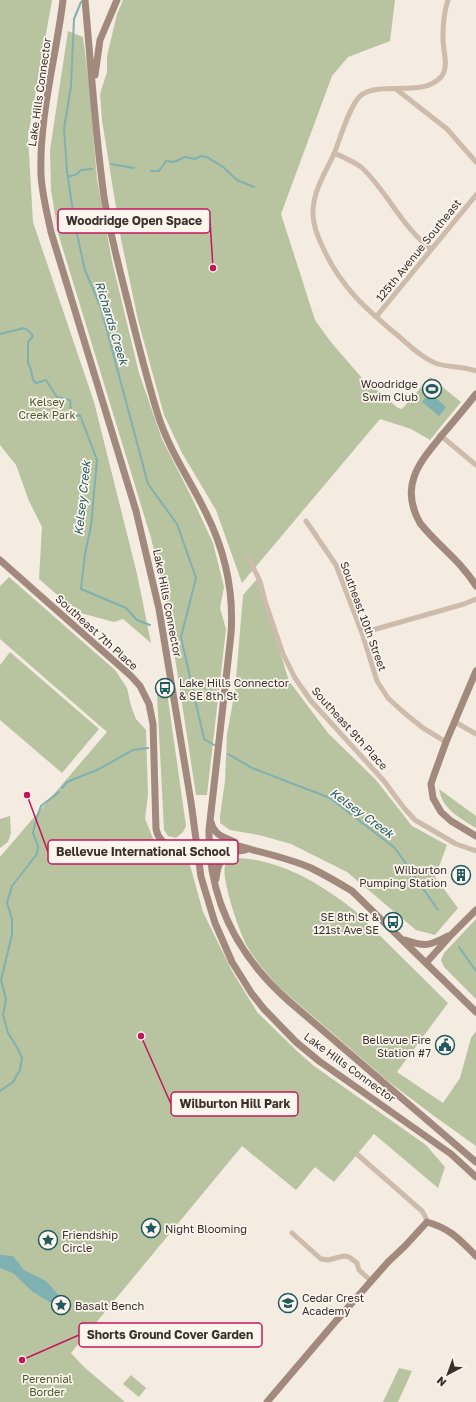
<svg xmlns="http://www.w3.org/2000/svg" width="476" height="1402" viewBox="0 0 476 1402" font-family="'Golos Text',sans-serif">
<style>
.green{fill:#b8c4a0}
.water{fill:#7fb0b2}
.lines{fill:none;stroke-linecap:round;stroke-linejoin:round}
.stream{stroke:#7fb0b2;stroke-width:2}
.street{stroke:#cdbbac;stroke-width:5}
.secondary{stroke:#a18a7d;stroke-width:7}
.labels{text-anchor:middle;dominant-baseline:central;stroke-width:3.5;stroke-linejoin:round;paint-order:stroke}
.street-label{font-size:11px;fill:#3b302b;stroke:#fbf5ee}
.poi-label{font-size:11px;fill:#3b302b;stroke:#fbf5ee;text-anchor:start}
.park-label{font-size:11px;fill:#4a5a2e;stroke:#fbf5ee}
.water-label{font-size:12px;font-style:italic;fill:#1f5a5e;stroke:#fbf5ee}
.leader{fill:none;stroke:#c2185b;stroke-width:1.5}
.callout-dot{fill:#c2185b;stroke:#fbf5ee;stroke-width:1.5}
.callout{fill:#fbf5ee;stroke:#c2185b;stroke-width:1.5}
.callout-label{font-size:12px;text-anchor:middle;font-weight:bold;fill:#3b302b}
</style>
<rect width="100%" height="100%" fill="#f4ebe1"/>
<path class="green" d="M0,0H52L28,136L33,222L94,402L137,574L151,643L123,619L114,622L77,612L39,579L42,527L29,501L16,465L0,445Z
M123,0H395L390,41L348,57L332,76L281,214L315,320L330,341L361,377L398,408L402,409L430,377L461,402L430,440L411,429L380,419L242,583L216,510L182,453L164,415L138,320L121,239L102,120L100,94L107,72V56L117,14Z
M68,31L83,37L89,84L97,179L112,261L139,373L162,439L193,500L213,543L224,587L220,608L226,629L207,795H196L166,599L151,538L58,233L51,190L50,150Z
M9,577L115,670L127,688L131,706L136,719L146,730L148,795L145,819L155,843L168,854L188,858L203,912L232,971L257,1012L298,1052L314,1066L426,1145L445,1167L438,1188L374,1134L334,1182L315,1167L296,1190L242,1146L71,1353L83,1366L125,1402H0V857L107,732L0,639V586Z
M257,579L289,681L328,733L376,780L412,826L447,845L435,877L458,908L435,935L416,930L347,872L291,844L259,835L230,830L220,823V816L225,781L227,734L235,691L243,595Z
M10,652L99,729L62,773L0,720V665Z
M162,690L167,692L186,826L183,832L176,838L168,836L164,830L157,694Z
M439,789L476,816V828C460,818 442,809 439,789Z
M10,816L11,833L8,842L0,848V819Z
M234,858C278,858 320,883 354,910L448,1003L397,1072L443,1103L460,1078L471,1038L476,1031V1146L434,1116L389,1082L280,988C268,975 256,962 247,946C240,934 221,879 225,866C226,862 230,860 234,858Z
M476,919V999L444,967L441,960L444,953Z
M399,1368L412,1371L398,1402H383Z
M131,1375L146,1388L139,1397L123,1384Z"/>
<path class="water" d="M430,393L446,407L439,416L422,402Z
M0,1255L13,1256L24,1270L46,1281L64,1301L61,1309L33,1292L13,1273L0,1268Z"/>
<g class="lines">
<path class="stream" d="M81,2L74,19L71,86L64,129L67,171L75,225L85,270L101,308L148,484L177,524L196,578L181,637L204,739L214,745
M111,164L134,168
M151,171H159L166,161L174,162L185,157L195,159L201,156L207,157L223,167L237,180L254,187
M68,177L77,174L81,170L92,169
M0,334L24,328L30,332L33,336L28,342V363L31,370L33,380L36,383L46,380L57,397L70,400L71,412L77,416L80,415L97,460L91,526L85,554L81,589L126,608L137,620L150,625
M228,754L252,768L330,798L395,848L438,910
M62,788L67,782L99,769L133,750L148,748
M459,947L476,971
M0,1091L13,1082L20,1070L22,1058L18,1049L8,1033L3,1015L6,999L1,980L12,935V919L7,903L12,886L37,854L38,846L33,833L36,820L41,806L59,792"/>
<path class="street" d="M448,0C444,12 443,24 443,36C442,49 450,66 441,77C423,98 378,80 360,96C349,107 340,139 334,154C326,171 314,190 313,210C312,224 318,238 324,250C342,288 365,308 396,334C408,344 420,357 435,363C448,368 463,366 476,371
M396,89L447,129L476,162
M334,153C343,157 353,161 361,167C379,183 392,207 407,225C414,234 422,242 431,249
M376,317L476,195
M440,435L476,465
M306,521L336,565L362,633L377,681L388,698L402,711L423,728L446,742
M248,557L260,581L265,601L283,654L295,678L311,701L384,781L404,808L415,820L456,844L476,851
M362,633L464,604L476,599
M455,722L476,734
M358,1155L422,1211L425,1216L427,1222
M292,1233L321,1259L328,1260L344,1256L349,1257L357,1263L359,1270L371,1281"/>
<path class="secondary" d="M63,0C56,58 39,116 41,175C42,194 47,213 51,232L136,511L159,609L191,802L201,877L215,923L232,962L252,994L264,1009L296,1042L319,1061L451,1154L476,1177
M85,0C91,66 95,132 104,197C110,234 120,271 129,307C138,343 147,380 158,415C169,450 190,480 206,513C225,551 234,592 231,634L209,830C208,901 238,957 291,1003L476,1162
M95,75L100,40L117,0
M476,394C465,408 454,421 442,435C419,463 399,486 420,523C438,546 461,561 476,586
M0,560L131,676L140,686L149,704L153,724L156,829C162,859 201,842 223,843C233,844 243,847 253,850C273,855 293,860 311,868C325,875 339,883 352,891L476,1012
M476,671L446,742L434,775L431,784L433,798L441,812L451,821L476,836
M211,822C214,835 224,838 235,842
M216,879C218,859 224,852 245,850
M405,940C425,947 429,946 448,936
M426,963L452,934L476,910
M267,1402L336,1321L388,1262L405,1246L427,1222C451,1229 459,1239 476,1256"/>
</g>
<defs>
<g id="stadium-ring" transform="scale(1)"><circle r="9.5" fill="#fbf5ee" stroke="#1f5a5e" stroke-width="1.5"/><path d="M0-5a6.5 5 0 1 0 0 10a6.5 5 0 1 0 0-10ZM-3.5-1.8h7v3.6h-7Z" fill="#1f5a5e"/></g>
<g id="bus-ring" transform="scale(1)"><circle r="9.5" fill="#fbf5ee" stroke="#1f5a5e" stroke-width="1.5"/><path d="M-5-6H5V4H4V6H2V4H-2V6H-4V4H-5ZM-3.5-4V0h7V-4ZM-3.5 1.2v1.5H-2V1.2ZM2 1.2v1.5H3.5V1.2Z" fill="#1f5a5e"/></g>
<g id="building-ring" transform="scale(1)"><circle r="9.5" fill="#fbf5ee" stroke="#1f5a5e" stroke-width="1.5"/><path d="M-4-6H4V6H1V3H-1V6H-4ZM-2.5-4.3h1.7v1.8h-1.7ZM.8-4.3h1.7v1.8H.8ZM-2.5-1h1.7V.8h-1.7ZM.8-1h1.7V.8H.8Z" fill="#1f5a5e"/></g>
<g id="civic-ring" transform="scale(1)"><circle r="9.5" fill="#fbf5ee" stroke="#1f5a5e" stroke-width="1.5"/><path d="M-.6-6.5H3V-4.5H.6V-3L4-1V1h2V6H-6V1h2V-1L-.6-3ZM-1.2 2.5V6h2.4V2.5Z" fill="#1f5a5e"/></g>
<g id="sight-ring" transform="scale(1)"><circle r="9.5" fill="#fbf5ee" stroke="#1f5a5e" stroke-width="1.5"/><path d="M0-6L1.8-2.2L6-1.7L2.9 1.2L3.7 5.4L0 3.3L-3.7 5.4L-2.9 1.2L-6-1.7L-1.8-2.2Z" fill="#1f5a5e"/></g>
<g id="school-ring" transform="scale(1)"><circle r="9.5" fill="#fbf5ee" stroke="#1f5a5e" stroke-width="1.5"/><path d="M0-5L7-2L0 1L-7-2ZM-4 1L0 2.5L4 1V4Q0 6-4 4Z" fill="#1f5a5e"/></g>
</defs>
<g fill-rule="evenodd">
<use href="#stadium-ring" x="432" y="389"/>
<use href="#bus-ring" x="165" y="688"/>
<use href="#building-ring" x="461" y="875"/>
<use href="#bus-ring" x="393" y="922"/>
<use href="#civic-ring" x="445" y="1045"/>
<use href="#sight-ring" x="151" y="1228"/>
<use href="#sight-ring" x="48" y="1240"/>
<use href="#school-ring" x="288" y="1303"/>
<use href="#sight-ring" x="61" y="1305"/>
</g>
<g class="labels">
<g class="street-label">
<text transform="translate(39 92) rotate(-82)">Lake Hills Connector</text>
<text transform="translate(418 250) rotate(-51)">125th Avenue Southeast</text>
<text transform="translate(168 603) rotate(79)">Lake Hills Connector</text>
<text transform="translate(364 616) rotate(70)">Southeast 10th Street</text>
<text transform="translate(97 632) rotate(42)">Southeast 7th Place</text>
<text transform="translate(350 728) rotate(48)">Southeast 9th Place</text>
<text transform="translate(350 1067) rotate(36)">Lake Hills Connector</text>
</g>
<g class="poi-label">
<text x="418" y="383" text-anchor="end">Woodridge<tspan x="418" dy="13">Swim Club</tspan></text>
<text x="179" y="682">Lake Hills Connector<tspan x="179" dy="13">&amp; SE 8th St</tspan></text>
<text x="447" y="869" text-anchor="end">Wilburton<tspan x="447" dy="13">Pumping Station</tspan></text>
<text x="379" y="916" text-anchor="end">SE 8th St &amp;<tspan x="379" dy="13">121st Ave SE</tspan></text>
<text x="431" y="1039" text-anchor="end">Bellevue Fire<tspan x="431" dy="13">Station #7</tspan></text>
<text x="165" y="1228">Night Blooming</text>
<text x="62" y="1234">Friendship<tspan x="62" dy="13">Circle</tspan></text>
<text x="302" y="1297">Cedar Crest<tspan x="302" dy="13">Academy</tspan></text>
<text x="75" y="1305">Basalt Bench</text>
</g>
<g class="park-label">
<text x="47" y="401">Kelsey<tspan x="47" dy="13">Creek Park</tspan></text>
<text x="47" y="1378">Perennial<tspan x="47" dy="13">Border</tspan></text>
</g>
<g class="water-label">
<text transform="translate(112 323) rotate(73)">Richards Creek</text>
<text transform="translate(82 498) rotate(-84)">Kelsey Creek</text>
<text transform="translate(362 813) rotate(36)">Kelsey Creek</text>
</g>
</g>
<path class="leader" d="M213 268L210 221M27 795L48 852M141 1036L171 1104M22 1360L79 1335"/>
<g class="callout-dot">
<circle cx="213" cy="268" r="4"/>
<circle cx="27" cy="795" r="4"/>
<circle cx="141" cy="1036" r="4"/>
<circle cx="22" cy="1360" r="4"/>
</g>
<g class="callout">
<rect x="58" y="209" width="152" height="24" rx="4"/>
<rect x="48" y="840" width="190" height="24" rx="4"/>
<rect x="171" y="1092" width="127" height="24" rx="4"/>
<rect x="79" y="1323" width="183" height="24" rx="4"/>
</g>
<g class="callout-label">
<text x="134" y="225">Woodridge Open Space</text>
<text x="143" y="856">Bellevue International School</text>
<text x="235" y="1108">Wilburton Hill Park</text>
<text x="170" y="1339">Shorts Ground Cover Garden</text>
</g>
<g transform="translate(448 1374) rotate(221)" stroke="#fbf5ee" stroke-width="3" paint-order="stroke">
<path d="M0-3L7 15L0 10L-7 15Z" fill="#3b302b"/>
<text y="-6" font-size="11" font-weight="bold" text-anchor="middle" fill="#3b302b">N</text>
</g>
</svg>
